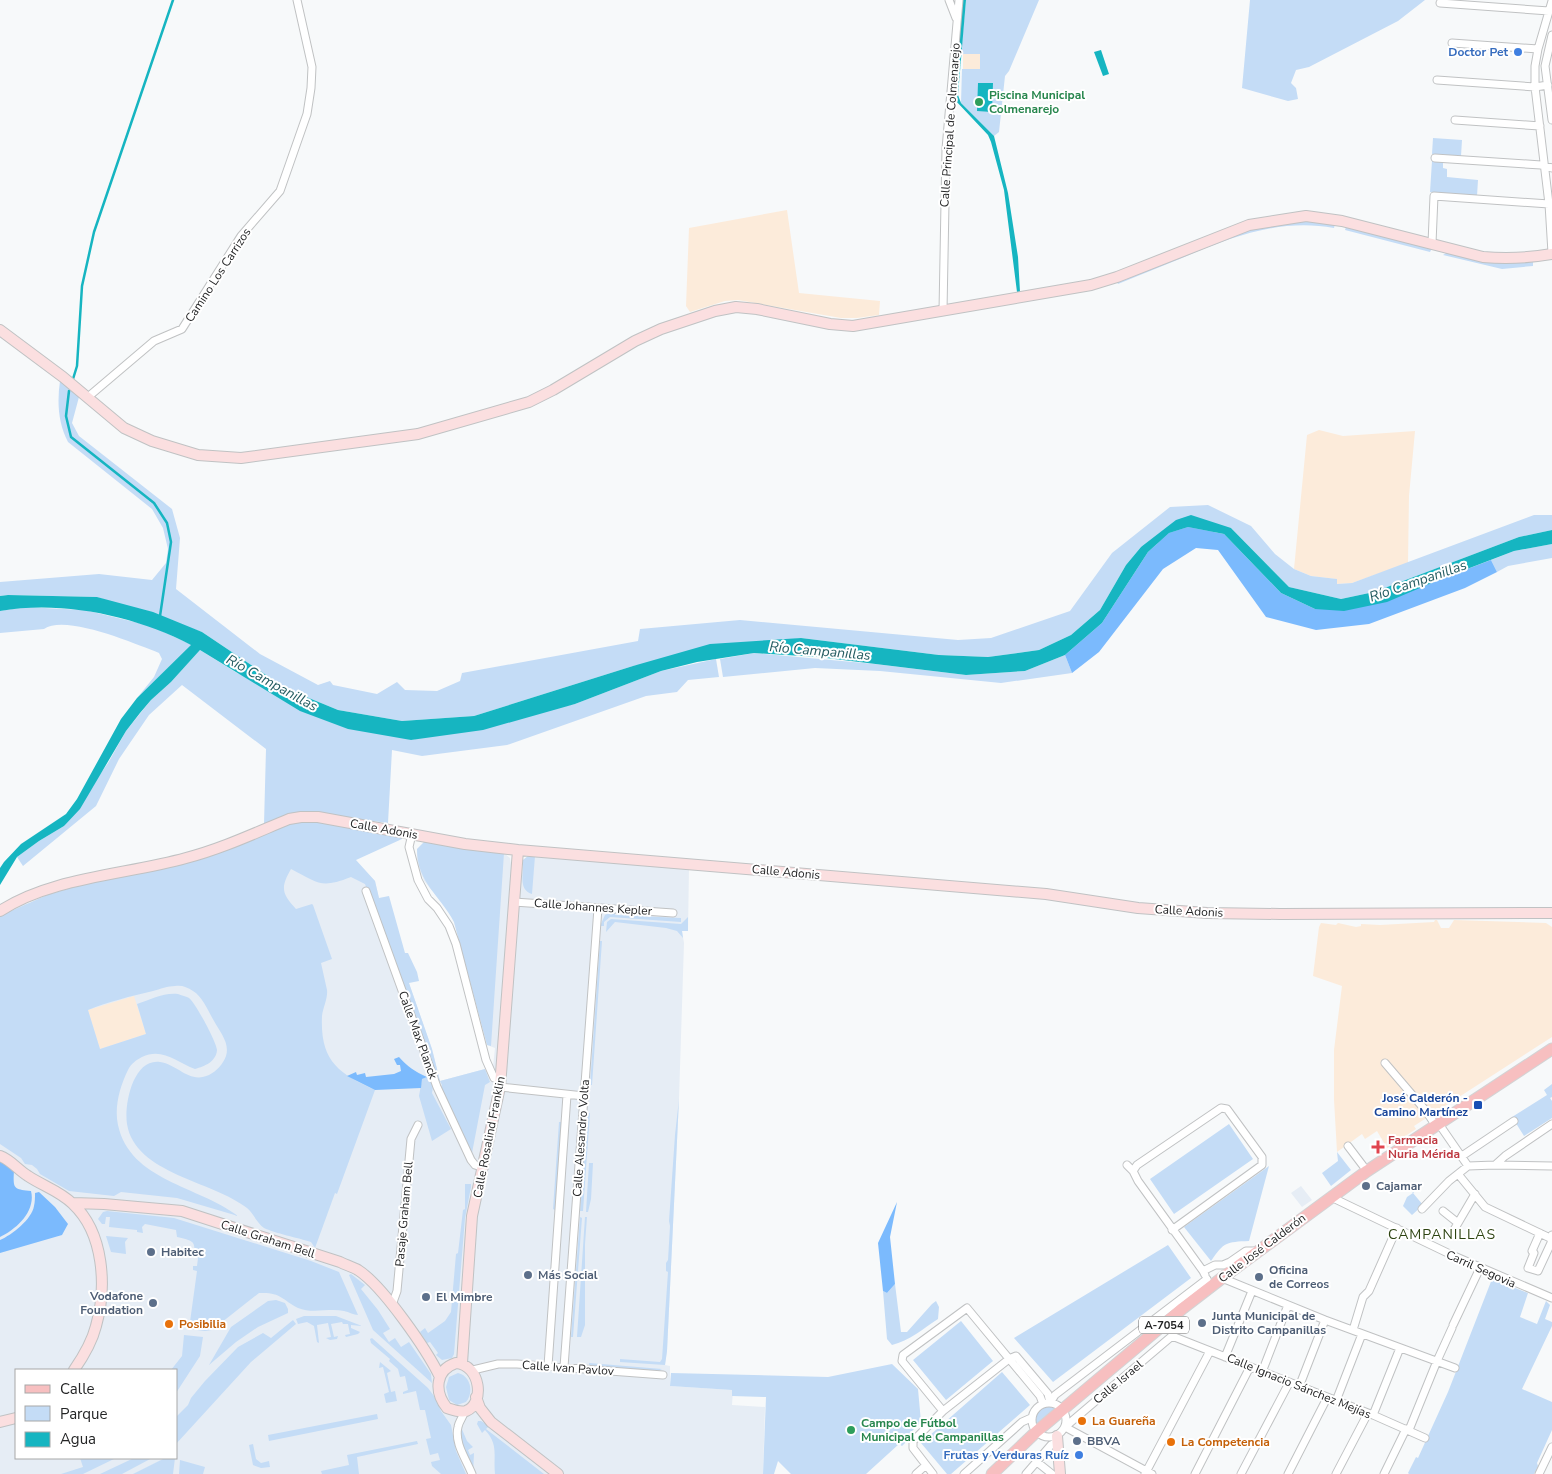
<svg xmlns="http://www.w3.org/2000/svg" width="1552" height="1474" viewBox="0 0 1552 1474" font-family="'Nunito Sans',sans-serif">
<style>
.built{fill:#e6edf5;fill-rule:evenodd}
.industrial{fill:#fcebda}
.green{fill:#c4dcf6}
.forest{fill:#7bbafd}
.water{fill:#16b5c1}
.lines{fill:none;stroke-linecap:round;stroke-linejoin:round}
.stream{stroke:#16b5c1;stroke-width:2.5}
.street-casing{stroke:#c0c2c3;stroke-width:9}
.secondary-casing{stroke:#c0c2c3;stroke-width:12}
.primary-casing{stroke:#d3d3d4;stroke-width:13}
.street{stroke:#fff;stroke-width:7}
.secondary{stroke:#fbdfe0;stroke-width:10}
.primary{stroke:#f7bfc0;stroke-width:11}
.shop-dot{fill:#3f7fe0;stroke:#fff;stroke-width:2}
.leisure-dot{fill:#2e9e5b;stroke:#fff;stroke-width:2}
.transit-dot{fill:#1a4fb4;stroke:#fff;stroke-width:2}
.health-dot{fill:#e0444e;stroke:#fff;stroke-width:2}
.service-dot{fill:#5c6f8a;stroke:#fff;stroke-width:2}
.food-dot{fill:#e8710a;stroke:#fff;stroke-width:2}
.labels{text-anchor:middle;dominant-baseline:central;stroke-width:4;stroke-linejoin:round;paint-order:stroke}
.shield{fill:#fff;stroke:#666667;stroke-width:1}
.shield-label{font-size:11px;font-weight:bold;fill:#242526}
.shop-label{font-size:12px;font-weight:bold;fill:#366cbe;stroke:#fff;text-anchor:end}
.leisure-label{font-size:12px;font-weight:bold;fill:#27864d;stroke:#fff;text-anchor:start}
.street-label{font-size:12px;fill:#242526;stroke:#fff}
.transit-label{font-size:12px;font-weight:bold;fill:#164399;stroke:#fff;text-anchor:end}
.health-label{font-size:12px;font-weight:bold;fill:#be3a42;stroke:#fff;text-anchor:start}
.service-label{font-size:12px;font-weight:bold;fill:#4e5e75;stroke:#fff;text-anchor:start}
.food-label{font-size:12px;font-weight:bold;fill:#c56008;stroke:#fff;text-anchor:start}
.water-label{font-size:14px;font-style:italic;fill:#245c61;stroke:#fff}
.neighbourhood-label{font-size:14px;letter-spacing:1px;fill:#2d4311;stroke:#fff}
</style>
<rect width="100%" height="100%" fill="#f7f9fa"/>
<path class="built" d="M424,842L504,853L510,858L511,864L521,865L523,860L528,856L689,868L688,931H682L684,943L679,1099L667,1351L665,1365L670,1366V1386L733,1390L732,1405L765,1407L763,1474H0V916L24,904L355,860L375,881L379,898L432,1049L440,1081L485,1069L486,1071L493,1067L495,1048L487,1045L454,922L448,909L424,881L417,863V849ZM16,1370H176V1458H16Z
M1301,1186L1312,1200L1302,1207L1291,1193Z"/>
<path class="industrial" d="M963,54H980V69H963Z
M787,210L799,293L880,301L879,315L857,318H841L738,300L725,301L690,312L686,306L689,228Z
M1319,430L1343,436L1415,431L1409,496L1408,563L1352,583L1336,584V579L1311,576L1294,569L1307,435Z
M1435,920H1437L1441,928H1449L1454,920L1546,923L1552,927V1037L1414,1126L1416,1129L1387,1148L1377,1131L1365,1139L1362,1134L1337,1152L1334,1100V1050L1342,986L1313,976L1319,927L1321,923L1336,925L1338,923L1356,927L1361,926V924L1380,925L1434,922Z
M134,996L146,1034L100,1049L88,1010Z"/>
<path class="green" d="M966,0H1039L1009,71L1005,76L999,132L994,136L961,103L962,69H980V54H961Z
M1250,0H1425L1398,21L1309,67L1296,70L1291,83L1296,88L1298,99L1288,101L1242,88Z
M1433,138L1462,140L1461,156L1432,154Z
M1432,161H1443V168L1447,169V177L1478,180L1477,196L1430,192Z
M1305,221L1335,224L1334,228C1280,218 1231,237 1182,258C1161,267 1139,275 1118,284L1117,282L1252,229Z
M1346,227L1432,248L1430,252L1345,230Z
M1448,252C1476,259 1503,265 1533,262V266L1502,269L1443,255Z
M60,381L79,397L72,423L79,436L172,509L180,538L176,589L260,654L318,685L330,681L333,685L377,694L397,682L405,690L437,691L460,681L462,673L638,641L640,629L740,620L958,640L991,638L1070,611L1112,553L1170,507L1208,505L1251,526L1275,554L1294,569L1311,576L1337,579V584L1352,583L1534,515H1552V530L1519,537L1374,592L1341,599L1289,587L1231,528L1141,547L1126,565L1100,610L1071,635L1039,650L988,657L939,655L801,638L633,666L474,716L402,721L338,710L287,689L202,632L97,597L8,595L0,596V582L99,574L152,580L166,563L168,549L163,528L152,509L68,442C58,423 57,402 60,381Z
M1552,544V558L1508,566L1497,572L1491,560L1514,551Z
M24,607L85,610L151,626L192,645L137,698L154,677L162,659L159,653C135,644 66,614 44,629L0,633V611Z
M200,650L237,673L411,740L575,704L661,671L716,659L719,677L688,680L677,692L646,696L507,745L422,756L392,750L388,823L307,812L285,817L264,824L266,749L182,685L149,715L119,759L96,806L23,866L17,857L39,841L64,826L108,763L126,731L151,700L171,682Z
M754,653L875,664L966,675L1025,671L1065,655L1072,673L1001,683L880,671L815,668L723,677L720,659Z
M300,820H319L400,836L402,839L356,860L375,881L379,898L389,896L405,953H408L417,972L419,981L409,983L432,1049L440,1081L485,1069L490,1082L485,1085L472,1153L441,1089L442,1085L440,1081L438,1082L365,884L351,877C320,889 319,883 291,869C280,888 282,894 296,909L312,904L313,905L332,959L321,963C323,972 325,981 327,990C328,998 323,1007 322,1016C320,1061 338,1073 375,1090L337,1194L335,1193L315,1248L311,1242C299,1238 274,1233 264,1228C257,1223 253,1213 247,1208C213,1181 135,1174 127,1124C124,1105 133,1058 160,1062C179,1065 189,1084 209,1075C217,1071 223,1064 226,1056C230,1043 220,1032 214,1021C208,1011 203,997 193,991C187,987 182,985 175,986C168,986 160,989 153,991C131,996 108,1002 88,1010L100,1049L146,1034L137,1004C149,1000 165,992 178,994C181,995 187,997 189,998C195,1002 217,1043 217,1050C216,1062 205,1066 195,1069C177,1062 162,1047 142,1057C136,1060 131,1064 128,1070C120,1086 114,1107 118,1125C130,1181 199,1186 238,1216L177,1198L121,1192L114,1196L69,1191L40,1174L37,1169L32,1165L25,1164L21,1158L0,1144V916L47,895Z
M424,842L504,853L491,1046L487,1045L454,922C440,895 417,883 417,849Z
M528,856H535L532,894C519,890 523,876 523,865H521L523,860Z
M609,913H615V915L681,918V922L610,917L604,922V926H600L605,915Z
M688,917V931H682L683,938L677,931L666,928L615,922L606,932L607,922L611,919L681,924Z
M600,941H602L592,1085H590Z
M427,1077L428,1081L431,1082L433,1087L432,1093L451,1129L432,1141L419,1096L422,1079Z
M1552,1084V1097L1550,1098L1552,1101V1118L1524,1136L1512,1117L1547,1095L1544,1090Z
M679,1099L667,1351L665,1365L620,1362V1359L660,1362L662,1359L668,1272L666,1271V1263L668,1260L670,1226L669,1221L675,1135Z
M587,1113H590L583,1211H580Z
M559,1122H562L555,1210L553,1209Z
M1229,1124L1253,1159L1174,1214L1150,1179Z
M1337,1152L1351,1170L1331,1186L1322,1173L1338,1161Z
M589,1163H593L591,1199L588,1212H586Z
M1269,1166L1249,1241C1226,1242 1224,1242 1211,1261L1184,1227Z
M1417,1183L1421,1187L1413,1193L1423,1205L1412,1215L1403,1206L1407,1197L1413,1193L1409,1188Z
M465,1184H471V1187L465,1218L454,1354L452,1358L442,1360L436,1355L438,1353L430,1342L427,1343L420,1332L425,1328L428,1333L445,1321L451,1312L456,1254L458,1253L463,1210L465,1209Z
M107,1211L174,1218L311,1261L339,1272L358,1315C354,1315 349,1312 344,1311C329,1308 312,1314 298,1308C281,1299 281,1292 259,1293L212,1330L205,1331L189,1329L197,1271L193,1270V1266H197L198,1258L194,1257C196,1240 193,1241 177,1237L176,1230L145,1224L142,1227L143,1233L137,1232V1230L109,1227L110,1217H106L105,1224H102L98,1219L103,1212Z
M580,1217L582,1218L573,1337H571Z
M585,1217H587L585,1244V1325L581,1337H577Z
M106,1236L128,1238L125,1242L126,1254L111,1252Z
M1168,1245L1191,1278L1053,1382L1014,1338Z
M351,1274L365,1285L361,1289L378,1310L390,1329L383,1333L389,1342L395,1338L401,1347L409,1342L431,1374L432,1383L373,1330L349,1275Z
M1492,1279L1528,1293L1520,1317L1537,1324L1546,1301L1550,1305L1545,1319L1552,1322V1326L1522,1389L1552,1402V1430L1537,1463L1538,1466L1534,1474H1409L1408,1473L1416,1457L1418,1458L1448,1392Z
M895,1284L901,1332H907L932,1304L936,1301L939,1307L938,1319C924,1328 909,1341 892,1345L887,1339L883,1291L887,1293Z
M276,1300L285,1303L288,1309V1313L258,1327L236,1342L209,1365L231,1327L268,1301Z
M304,1316H336L362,1326L351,1325V1328L360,1332L358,1334L346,1337L345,1335L350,1334L348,1324H343L342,1322L331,1324L334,1337L338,1336L337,1339L330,1340L326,1338L331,1337L328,1323L317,1325L319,1343L317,1342L314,1326L307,1322L298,1324L296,1319Z
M293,1320L296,1324L251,1362L176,1444V1417L188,1405L191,1398L205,1381L238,1347L263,1333L271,1338Z
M961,1321L993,1361L946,1400L913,1360Z
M184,1335L203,1337L200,1356L176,1393V1370H171L182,1356Z
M372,1338L428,1388L434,1396L441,1411L451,1425L456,1451L466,1474H441L432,1466L431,1462L440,1460L438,1453L430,1455L426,1439L431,1438L425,1410H420L416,1391L403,1394V1392L408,1390L405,1376L400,1377L398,1369L389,1361L390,1359L371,1343L370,1339Z
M380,1362L391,1371L387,1373L391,1392L395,1391L397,1401L386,1403L384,1394L389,1392L383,1367L379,1368Z
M589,1363L662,1369L658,1371L589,1366Z
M892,1364L918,1389L921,1422L907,1436L909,1439L902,1446L899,1444L866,1474H791L778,1461L774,1474H763L766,1397L732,1396V1390L670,1386L671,1373L828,1377Z
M1002,1372L1030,1405L951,1474H947L921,1443Z
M458,1373C471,1376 474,1393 466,1402L457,1405L449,1400L446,1387L449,1377Z
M1046,1406L1055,1408L1036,1425C1032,1416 1037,1408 1046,1406Z
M377,1414L378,1419L269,1441L268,1435Z
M478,1421H481L489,1426L486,1429L544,1474H495C493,1455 499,1445 485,1430L482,1433L477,1424Z
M461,1427L467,1441L473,1447L468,1450L470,1455L474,1453L473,1474L460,1438Z
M417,1441L418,1444L357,1457L359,1474H322L321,1471L349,1465L347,1455Z
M253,1444L256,1459L261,1463L269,1461L270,1467L261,1468L253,1465L249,1445Z
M80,1458H93L94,1459L96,1458H116L83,1474H61L83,1467Z
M134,1458H152L122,1474H100Z
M165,1458H175L173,1474H133Z
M180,1460L205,1467L203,1474H179Z"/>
<path class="forest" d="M1188,527L1224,534L1281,593L1315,609L1441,579L1491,560L1497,572L1465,588L1369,624L1316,630L1266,617L1218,550L1196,548L1163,569L1099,652L1072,673L1065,655L1102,623L1148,552L1169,533Z
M399,1057C407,1066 415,1072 427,1077L422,1079L421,1088L375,1090L347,1076L356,1072L357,1075L365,1073L366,1077L394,1074L401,1071L400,1065H397L394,1059Z
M0,1160L14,1170C13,1189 13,1189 31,1191C36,1211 17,1229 0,1237Z
M39,1192L55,1207L68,1224L62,1235L0,1253V1240C12,1235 32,1219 34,1206C35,1202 35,1197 35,1193Z
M897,1202L890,1237L895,1284L887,1293L883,1291L878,1243Z"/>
<path class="water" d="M962,0H966L958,95L961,103L994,136L1008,193L1018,257L1020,292H1017L1004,190L991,142L988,135L955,100Z
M1101,50L1109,74L1103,76L1094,52Z
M978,83H993L992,112L977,111Z
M1191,515L1231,528L1289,587L1341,599L1374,592L1519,537L1552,530V544L1514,551L1441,579L1387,602L1344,611L1315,609L1281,593L1224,534L1188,527L1169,533L1148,552L1102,623L1065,655L1025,671L966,675L818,657L754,653L697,662L661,671L575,704L483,730L411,740L348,729L300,711L200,650L171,682L151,700L140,713L126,731L80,809L64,826L39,841L17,857L0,885V868L4,862L21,844L66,814L77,799L121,719L137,698L191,645C136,616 62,600 0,611V596L8,595L97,597L153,612L202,632L287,689L338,710L402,721L474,716L633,666L710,644L801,638L939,655L988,657L1039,650L1071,635L1100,610L1126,565L1141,547L1176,520Z"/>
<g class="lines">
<path class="stream" d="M73,379L77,366L82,286L94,232L173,0
M69,391L66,416L71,437L154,503L167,523L171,542L160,616"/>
<g class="street-casing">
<path id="street" d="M949,0L956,18
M1552,1L1538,49L1535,66V87L1549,204L1552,253
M1440,3L1549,11
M1552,35L1545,66L1552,120
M1452,43L1538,49
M1437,80L1535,87L1548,85
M1455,120L1540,126
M1435,158L1541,165L1552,168
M1432,243L1434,196L1549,204
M943,311L946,149L959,0
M88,397L154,341L182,329L241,236L280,191L307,114L311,88L312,67L297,0
M412,834L409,847L418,880L428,899L437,908L449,926L456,944L486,1060L494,1078L501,1079
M366,891L437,1087L471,1160L475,1165L484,1168
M514,902L673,913
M1385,1063L1426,1111L1436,1126
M500,1087L584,1096
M1348,1146L1367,1171
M1462,1156L1514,1121
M1127,1165L1133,1171L1138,1181L1203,1271
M1495,1165L1505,1156L1552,1124
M1468,1166L1495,1165L1552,1166
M1133,1171L1137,1165L1221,1108L1227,1109L1262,1157V1165L1172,1230
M1458,1174L1485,1207L1552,1239
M1331,1197L1454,1256L1552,1298
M1422,1209L1449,1181L1468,1166L1439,1124
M1443,1211L1458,1223
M1540,1233L1532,1251L1534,1253L1528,1268L1538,1271L1551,1243L1552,1235
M1451,1235L1475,1194
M1205,1275L1203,1271L1215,1265H1223L1230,1262L1246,1251H1258
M1222,1278L1325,1320L1455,1368
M392,1305L397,1291L411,1139L418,1125
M1453,1325L1480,1268
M1353,1330L1363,1297L1369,1291L1397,1228
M1225,1357L1252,1291
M548,1366L567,1095
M564,1367L598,908
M473,1370L498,1364H517L663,1375
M1262,1372L1288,1305
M1299,1387L1325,1320
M1336,1401L1362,1334
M1032 1420a17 17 0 1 1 34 0a17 17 0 1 1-34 0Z
M1050,1403L1055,1395L1207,1279
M465,1411C463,1417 459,1421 458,1427C454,1443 466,1459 472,1474
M943,1411L902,1361L903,1355L967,1308L1040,1396L1043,1404
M1373,1415L1400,1348
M1065,1427L1172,1336L1373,1415L1425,1438
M1065,1427L1152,1474
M1409,1430L1437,1361L1452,1328
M1037,1462L1052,1474
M916,1474L926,1465
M933,1474L913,1448V1441L943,1411L1009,1359L1016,1356L1048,1394L1050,1403
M964,1474L1022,1422L1031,1418
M1026,1474L1051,1445L1058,1442
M1145,1474L1210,1351
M1195,1474L1250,1367
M1241,1474L1289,1383
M1288,1474L1327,1398
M1336,1474L1368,1413
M1384,1474L1406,1429
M1539,1474L1552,1447"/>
</g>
<g class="secondary-casing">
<path id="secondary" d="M0,330L63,377L124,428L152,441L198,455L241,458L418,434L529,402L553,390L635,341L661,329L715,311L736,307L757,309L830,324L853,326L1091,285L1117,277L1249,225L1306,216L1342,221L1483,257C1507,259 1529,258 1552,254
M0,911C52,877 125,875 186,858C221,849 255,833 289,819L301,817H318L465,844L518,850L1046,894L1138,908L1207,913L1280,914L1552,913
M0,1156C11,1160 18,1170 28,1176C43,1186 60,1191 73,1204C104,1233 107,1287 96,1326C92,1342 83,1357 74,1370
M73,1203L104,1204L182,1211L340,1262C346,1265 353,1267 358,1270C383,1286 427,1350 440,1377
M456,1363C481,1365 485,1404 466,1411C460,1413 453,1410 447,1408C434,1392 435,1370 456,1363Z
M462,1363L472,1216L500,1087L518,850
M476,1397L480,1408L491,1422L558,1474
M0,1422L16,1418
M1057,1436L1060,1474"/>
</g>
<g class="primary-casing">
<path id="primary" d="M992,1474L1036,1432L1183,1308L1222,1278L1367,1171L1552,1049"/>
</g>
<use href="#street" class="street"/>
<use href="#secondary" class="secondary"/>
<use href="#primary" class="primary"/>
</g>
<g class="shop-dot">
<circle cx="1518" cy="52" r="5"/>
<circle cx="1079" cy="1455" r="5"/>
</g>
<g class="leisure-dot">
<circle cx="979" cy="102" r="5"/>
<circle cx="851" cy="1430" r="5"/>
</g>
<rect class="transit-dot" x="1473" y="1100" width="10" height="10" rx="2.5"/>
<path class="health-dot" d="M1375.5 1139.5h5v5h5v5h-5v5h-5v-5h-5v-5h5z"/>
<g class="service-dot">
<circle cx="1366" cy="1186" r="5"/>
<circle cx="151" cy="1252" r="5"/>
<circle cx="528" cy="1275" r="5"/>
<circle cx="1259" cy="1277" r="5"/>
<circle cx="426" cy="1297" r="5"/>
<circle cx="153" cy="1303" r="5"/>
<circle cx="1202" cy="1323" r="5"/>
<circle cx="1077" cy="1441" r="5"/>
</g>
<g class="food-dot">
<circle cx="169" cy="1324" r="5"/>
<circle cx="1082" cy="1421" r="5"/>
<circle cx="1171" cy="1442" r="5"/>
</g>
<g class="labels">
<rect class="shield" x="1139" y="1316.5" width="50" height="17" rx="4"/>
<g class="shield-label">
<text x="1164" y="1325">A-7054</text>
</g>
<g class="shop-label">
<text x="1508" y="52">Doctor Pet</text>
<text x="1069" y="1455">Frutas y Verduras Ruíz</text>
</g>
<g class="leisure-label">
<text x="989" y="95">Piscina Municipal<tspan x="989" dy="14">Colmenarejo</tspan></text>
<text x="861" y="1423">Campo de Fútbol<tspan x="861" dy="14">Municipal de Campanillas</tspan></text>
</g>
<g class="street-label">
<text transform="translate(950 125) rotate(-86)">Calle Principal de Colmenarejo</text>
<text transform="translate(218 275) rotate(-57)">Camino Los Carrizos</text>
<text transform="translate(384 829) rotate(10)">Calle Adonis</text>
<text transform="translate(786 872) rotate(5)">Calle Adonis</text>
<text transform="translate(593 907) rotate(4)">Calle Johannes Kepler</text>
<text transform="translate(1189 911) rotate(3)">Calle Adonis</text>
<text transform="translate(418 1035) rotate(70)">Calle Max Planck</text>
<text transform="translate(489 1137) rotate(-79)">Calle Rosalind Franklin</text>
<text transform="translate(581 1138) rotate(-86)">Calle Alesandro Volta</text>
<text transform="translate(404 1214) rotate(-85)">Pasaje Graham Bell</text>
<text transform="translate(268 1239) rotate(18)">Calle Graham Bell</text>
<text transform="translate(1262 1248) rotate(-37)">Calle José Calderón</text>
<text transform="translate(1481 1269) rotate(24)">Carril Segovia</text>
<text transform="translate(568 1368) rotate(4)">Calle Ivan Pavlov</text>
<text transform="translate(1118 1382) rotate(-40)">Calle Israel</text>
<text transform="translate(1299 1386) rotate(22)">Calle Ignacio Sánchez Mejías</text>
</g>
<g class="transit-label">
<text x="1468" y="1098">José Calderón -<tspan x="1468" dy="14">Camino Martínez</tspan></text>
</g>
<g class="health-label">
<text x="1388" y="1140">Farmacia<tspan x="1388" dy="14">Nuria Mérida</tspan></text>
</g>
<g class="service-label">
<text x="1376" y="1186">Cajamar</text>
<text x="161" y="1252">Habitec</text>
<text x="1269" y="1270">Oficina<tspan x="1269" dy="14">de Correos</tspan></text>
<text x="538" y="1275">Más Social</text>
<text x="143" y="1296" text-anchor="end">Vodafone<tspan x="143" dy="14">Foundation</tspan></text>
<text x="436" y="1297">El Mimbre</text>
<text x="1212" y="1316">Junta Municipal de<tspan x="1212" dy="14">Distrito Campanillas</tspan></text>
<text x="1087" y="1441">BBVA</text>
</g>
<g class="food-label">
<text x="179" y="1324">Posibilia</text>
<text x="1092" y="1421">La Guareña</text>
<text x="1181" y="1442">La Competencia</text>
</g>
<g class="water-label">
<text transform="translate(1418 581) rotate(-19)">Río Campanillas</text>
<text transform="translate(820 651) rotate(5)">Río Campanillas</text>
<text transform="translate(272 683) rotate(29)">Río Campanillas</text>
</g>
<g class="neighbourhood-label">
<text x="1442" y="1234">CAMPANILLAS</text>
</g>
</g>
<rect x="15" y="1369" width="162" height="90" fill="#ffffff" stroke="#a7a8a8"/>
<rect x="25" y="1385" width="25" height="8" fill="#f7bfc0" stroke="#a7a8a8"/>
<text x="60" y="1394" font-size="15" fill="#242526">Calle</text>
<rect x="25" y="1406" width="25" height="15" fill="#c4dcf6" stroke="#a7a8a8"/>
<text x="60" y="1419" font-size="15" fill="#242526">Parque</text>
<rect x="25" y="1432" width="25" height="15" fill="#16b5c1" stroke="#a7a8a8"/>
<text x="60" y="1444" font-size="15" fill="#242526">Agua</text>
</svg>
